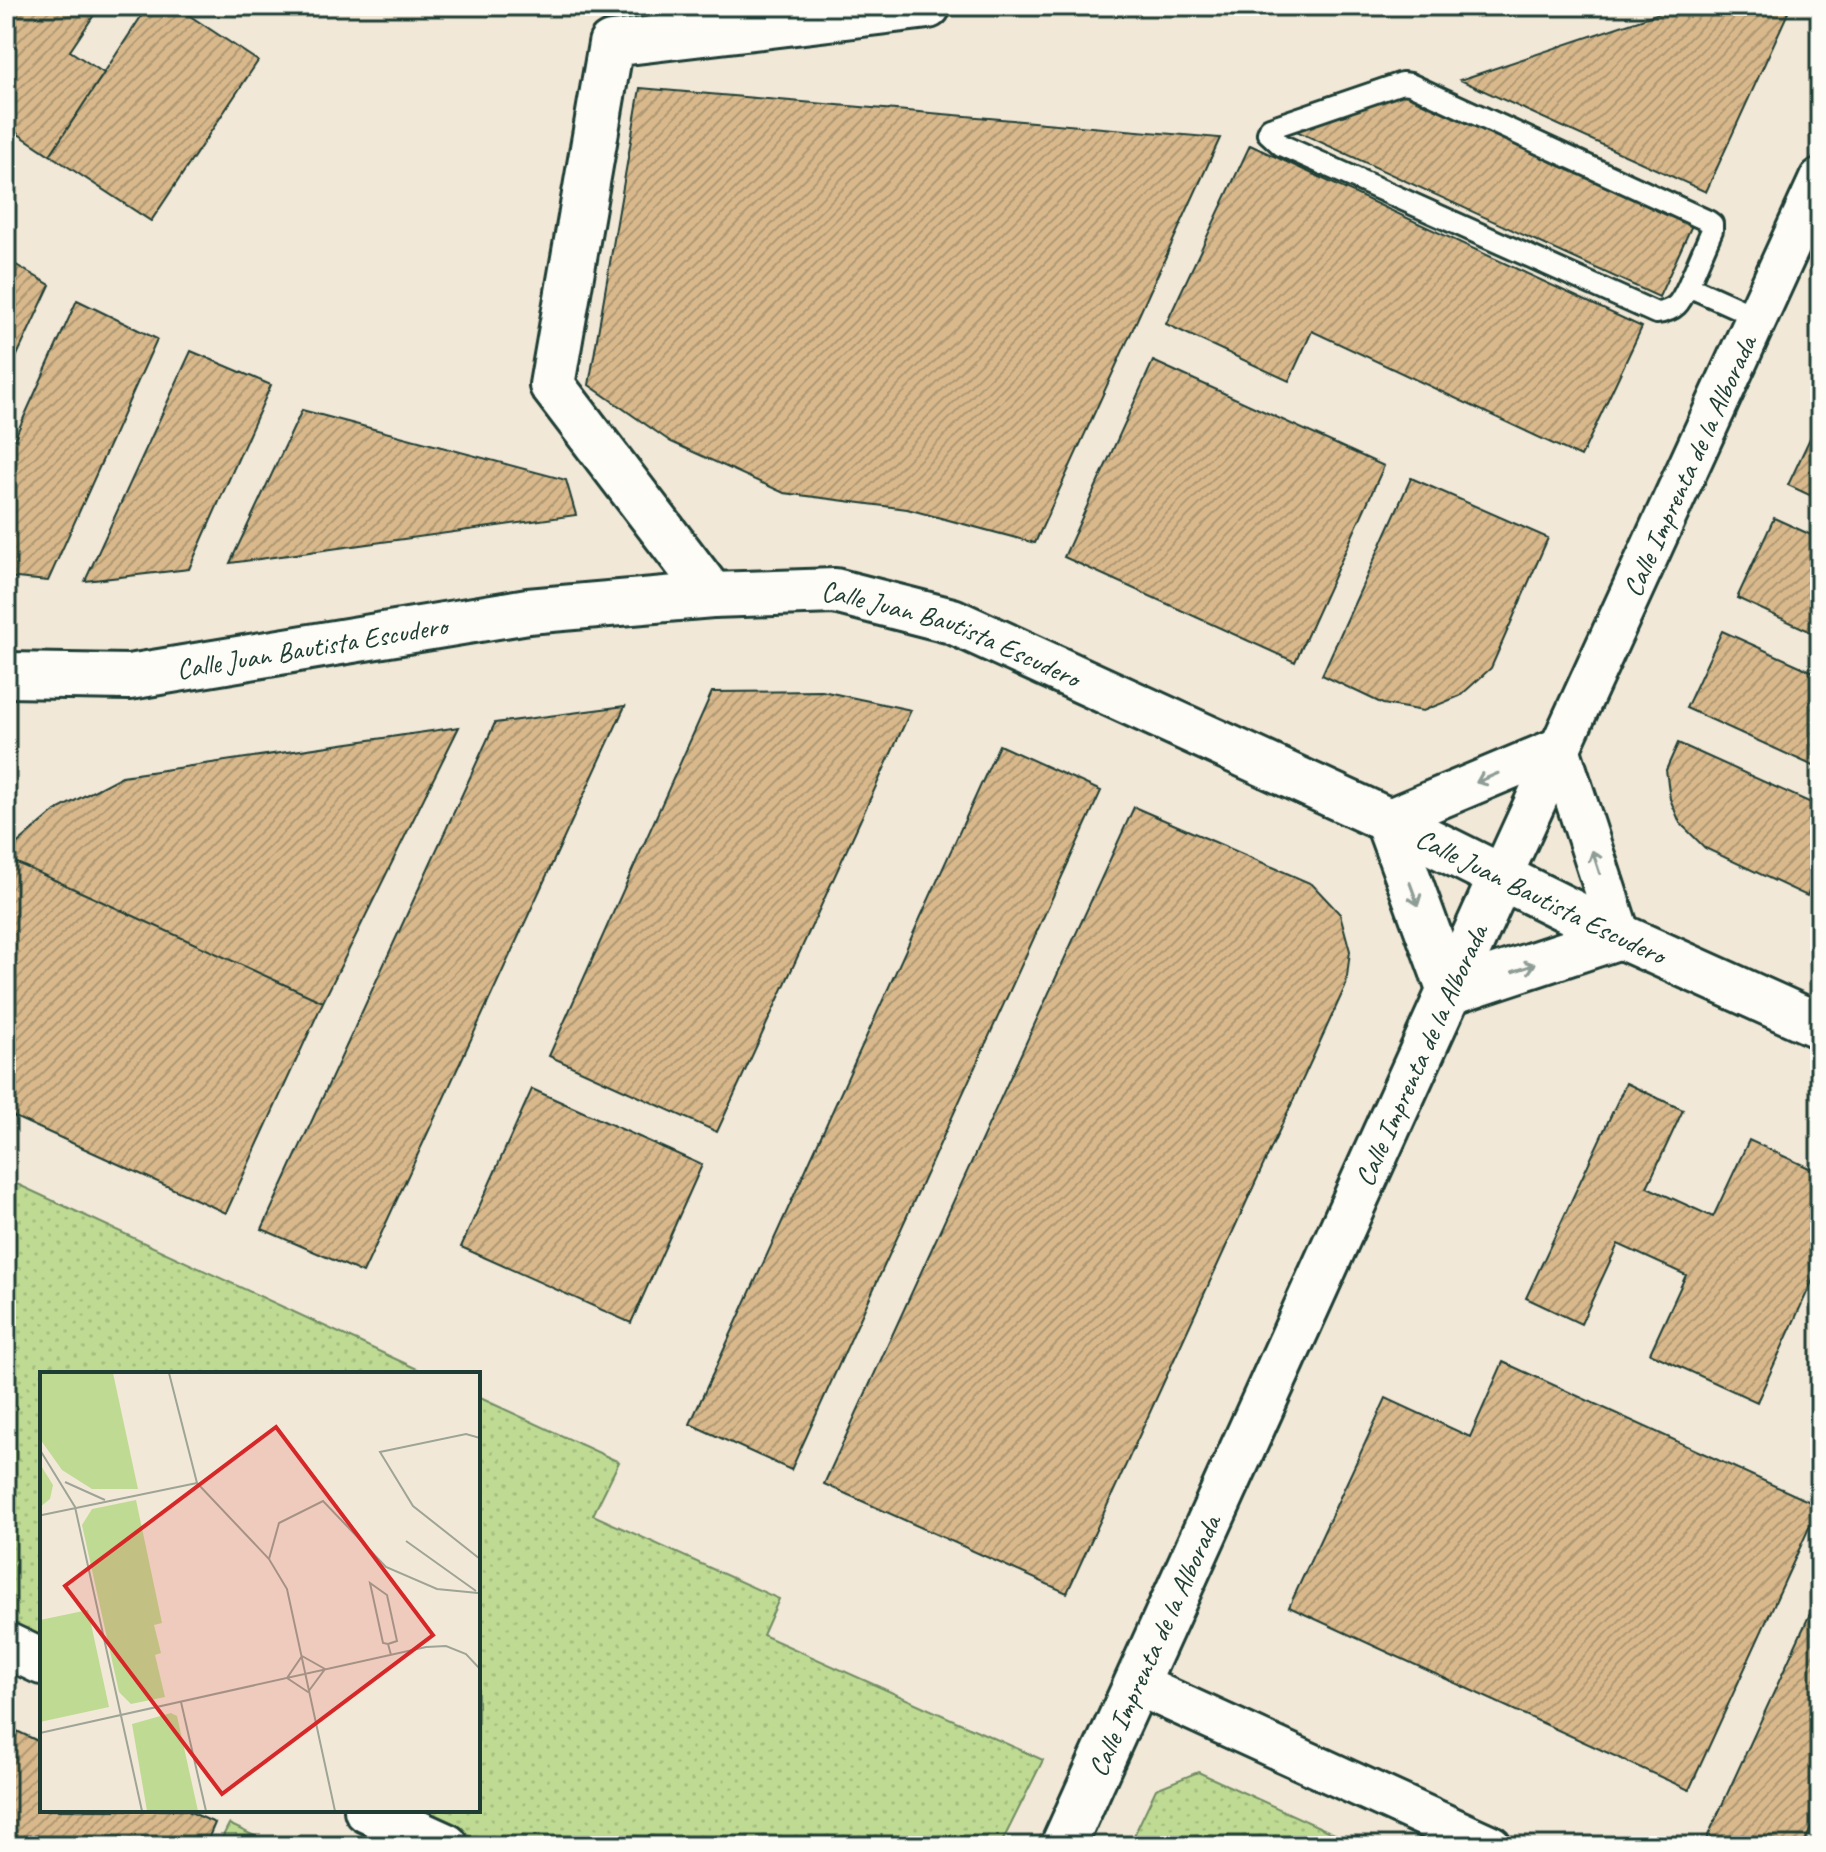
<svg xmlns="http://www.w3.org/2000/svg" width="1826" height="1852" viewBox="0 0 1826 1852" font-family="Caveat,sans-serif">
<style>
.grass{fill:url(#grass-dots);stroke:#6f8c64;stroke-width:2}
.building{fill:url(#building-hatch);stroke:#1f3d34;stroke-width:2}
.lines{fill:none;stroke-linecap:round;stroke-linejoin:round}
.service-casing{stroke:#1f3d34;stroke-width:26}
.minor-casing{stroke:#1f3d34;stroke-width:46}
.tertiary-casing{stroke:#1f3d34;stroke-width:50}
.service{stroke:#fdfcf7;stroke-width:20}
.minor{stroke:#fdfcf7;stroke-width:40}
.tertiary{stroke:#fdfcf7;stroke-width:44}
.oneway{stroke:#8e9c96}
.labels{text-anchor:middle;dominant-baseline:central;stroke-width:7;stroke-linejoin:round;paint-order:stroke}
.street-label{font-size:28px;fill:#1f3d34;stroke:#fdfcf7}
.inset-road{fill:none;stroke:#9ea496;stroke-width:2}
.view{fill:#d62828;fill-opacity:0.15;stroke:#d62828;stroke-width:4}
.inset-edge{fill:none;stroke:#1f3d34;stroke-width:4}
</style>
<defs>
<pattern id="grass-dots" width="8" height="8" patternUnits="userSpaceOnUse" patternTransform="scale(2)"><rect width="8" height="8" fill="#bfdb93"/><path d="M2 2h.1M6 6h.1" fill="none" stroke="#a4bd7f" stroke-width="1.8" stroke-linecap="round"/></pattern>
<pattern id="building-hatch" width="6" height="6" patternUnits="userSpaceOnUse" patternTransform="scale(2)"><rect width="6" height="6" fill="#d9b98c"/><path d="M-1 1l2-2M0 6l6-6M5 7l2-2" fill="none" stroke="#af9873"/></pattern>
</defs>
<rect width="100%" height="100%" fill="#f2e8d7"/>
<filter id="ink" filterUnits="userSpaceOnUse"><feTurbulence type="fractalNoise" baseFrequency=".0125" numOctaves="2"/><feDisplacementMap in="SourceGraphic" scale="16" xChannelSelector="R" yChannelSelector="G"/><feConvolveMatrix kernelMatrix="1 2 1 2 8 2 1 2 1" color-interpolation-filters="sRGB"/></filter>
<g filter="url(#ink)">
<path class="grass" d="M6,1179L428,1374H42V1639L6,1622Z
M478,1397L619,1462L593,1515L779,1599L763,1635L1043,1760L1000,1846H494L415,1810H478Z
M1198,1772L1361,1846H1129L1156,1789Z
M229,1824L276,1846H218Z"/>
<path class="building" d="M6,6H100L70,51L104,73L50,155L6,126Z
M148,6H175L258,61L151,221L50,155Z
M1680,6H1791L1706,192L1460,80Z
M640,88L1220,138L1035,543L907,509L784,493L671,442L589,385Z
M1408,92L1693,223L1659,297L1294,130Z
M1250,145L1642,327L1581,457L1312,331L1289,381L1166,324Z
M6,259L50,285L6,379Z
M77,300L157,339L48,581L6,577V457Z
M191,351L271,385L189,569L85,581Z
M1153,361L1384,466L1295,662L1064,557Z
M302,410L566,480L576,515L230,563Z
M1820,417V500L1788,485Z
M1411,478L1548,538L1491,668L1460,696L1423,711L1383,704L1322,675Z
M1774,518L1820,539V636L1737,598Z
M1722,631L1820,675V769L1686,708Z
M822,691L911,710L717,1132L549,1056L712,692Z
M625,706L363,1273L262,1229L495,723Z
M459,727L323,1002L6,858V853L55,811L122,776Z
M1678,743L1820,807V868L1807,896L1705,848L1680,823L1670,799L1666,770Z
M999,745L1101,791L791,1470L690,1424Z
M1134,807L1312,884L1340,914L1350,951L1346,985L1067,1593L824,1484Z
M6,858L323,1002L226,1213L6,1113Z
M1626,1083L1683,1110L1647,1187L1713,1217L1749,1140L1820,1173V1264L1757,1402L1650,1353L1686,1275L1618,1244L1581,1324L1526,1298Z
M532,1089L702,1165L631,1323L461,1247Z
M1503,1362L1819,1506L1689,1790L1289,1607L1386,1398L1470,1437Z
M1820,1592V1809L1803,1846H1713L1705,1842Z
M6,1726L42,1743V1810H186L215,1823L205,1846H6Z"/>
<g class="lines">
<g class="service-casing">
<path id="service" d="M1688,286C1680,303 1676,311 1656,313L1281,145L1268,133L1270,128L1402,83L1410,84L1708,221L1712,224V230L1688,286L1757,317"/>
</g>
<g class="minor-casing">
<g id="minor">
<path d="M1387,820L1559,748L1620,936"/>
<path id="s1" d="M1501,877L1820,179"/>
<path d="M1138,1685L1491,1846"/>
</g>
</g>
<g class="tertiary-casing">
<g id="tertiary">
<path d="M712,595L552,385L611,44L928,6"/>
<path id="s2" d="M6,675L129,677L528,611L712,595L835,591L952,621L1387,820L1620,936L1820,1026"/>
<path d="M1387,820L1450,992L1620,936"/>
<path d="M6,1645L42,1662"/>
<path d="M367,1810L446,1846"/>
<path id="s3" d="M1063,1846L1501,877"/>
</g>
</g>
<use href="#service" class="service"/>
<use href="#minor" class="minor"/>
<use href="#tertiary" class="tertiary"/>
</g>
<defs><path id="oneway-shaft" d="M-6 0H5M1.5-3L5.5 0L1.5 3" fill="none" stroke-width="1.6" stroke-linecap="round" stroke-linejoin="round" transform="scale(2)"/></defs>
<g class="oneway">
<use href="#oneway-shaft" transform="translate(1487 778) rotate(157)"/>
<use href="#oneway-shaft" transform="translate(1596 862) rotate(-108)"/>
<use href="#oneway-shaft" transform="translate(1414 894) rotate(70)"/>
<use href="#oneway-shaft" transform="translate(1524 968) rotate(-18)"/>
</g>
</g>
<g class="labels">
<g class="street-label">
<text stroke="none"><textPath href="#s1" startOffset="452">Calle Imprenta de la Alborada</textPath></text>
<text stroke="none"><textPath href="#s2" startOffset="958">Calle Juan Bautista Escudero</textPath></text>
<text stroke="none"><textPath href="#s2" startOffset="308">Calle Juan Bautista Escudero</textPath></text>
<text stroke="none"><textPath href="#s2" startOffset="1606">Calle Juan Bautista Escudero</textPath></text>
<text stroke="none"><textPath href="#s3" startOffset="868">Calle Imprenta de la Alborada</textPath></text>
<text stroke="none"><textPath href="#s3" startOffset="220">Calle Imprenta de la Alborada</textPath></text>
</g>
</g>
<g transform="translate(40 1372)">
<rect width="440" height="440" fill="#f2e8d7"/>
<path d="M0,1H73L98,117H52L22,98L0,67ZM96,128L122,251L114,253L121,281L115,283L125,325L91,332L79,320L42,153L52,137ZM48,238L69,335L0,350V248ZM131,341L137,344L158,439H107L92,352Z" fill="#bfdb93"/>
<path d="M0,92L13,113L10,127L0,135Z" fill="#bfdb93"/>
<path class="inset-road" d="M129,1L157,111L229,187L247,217L295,439M440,66L426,62L340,80L373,134L440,187M0,78L35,135L102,439M25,110L65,128M2,143L157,111M366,169L436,219M229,187L239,151L283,129L346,195L397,217L438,221M348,272L343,271L330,211L347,223L357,269L348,272L351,283M262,284L285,297L268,320L247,306ZM141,330L166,439M0,361L386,275L406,274L426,282L440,297"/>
<path class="view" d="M236,55L393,263L182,422L25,214Z"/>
<rect width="440" height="440" class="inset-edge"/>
</g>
<rect width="1826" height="1852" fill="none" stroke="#fdfcf7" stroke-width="32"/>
<rect x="16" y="16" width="1794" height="1820" fill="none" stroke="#1f3d34" stroke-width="3" filter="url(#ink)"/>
</svg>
